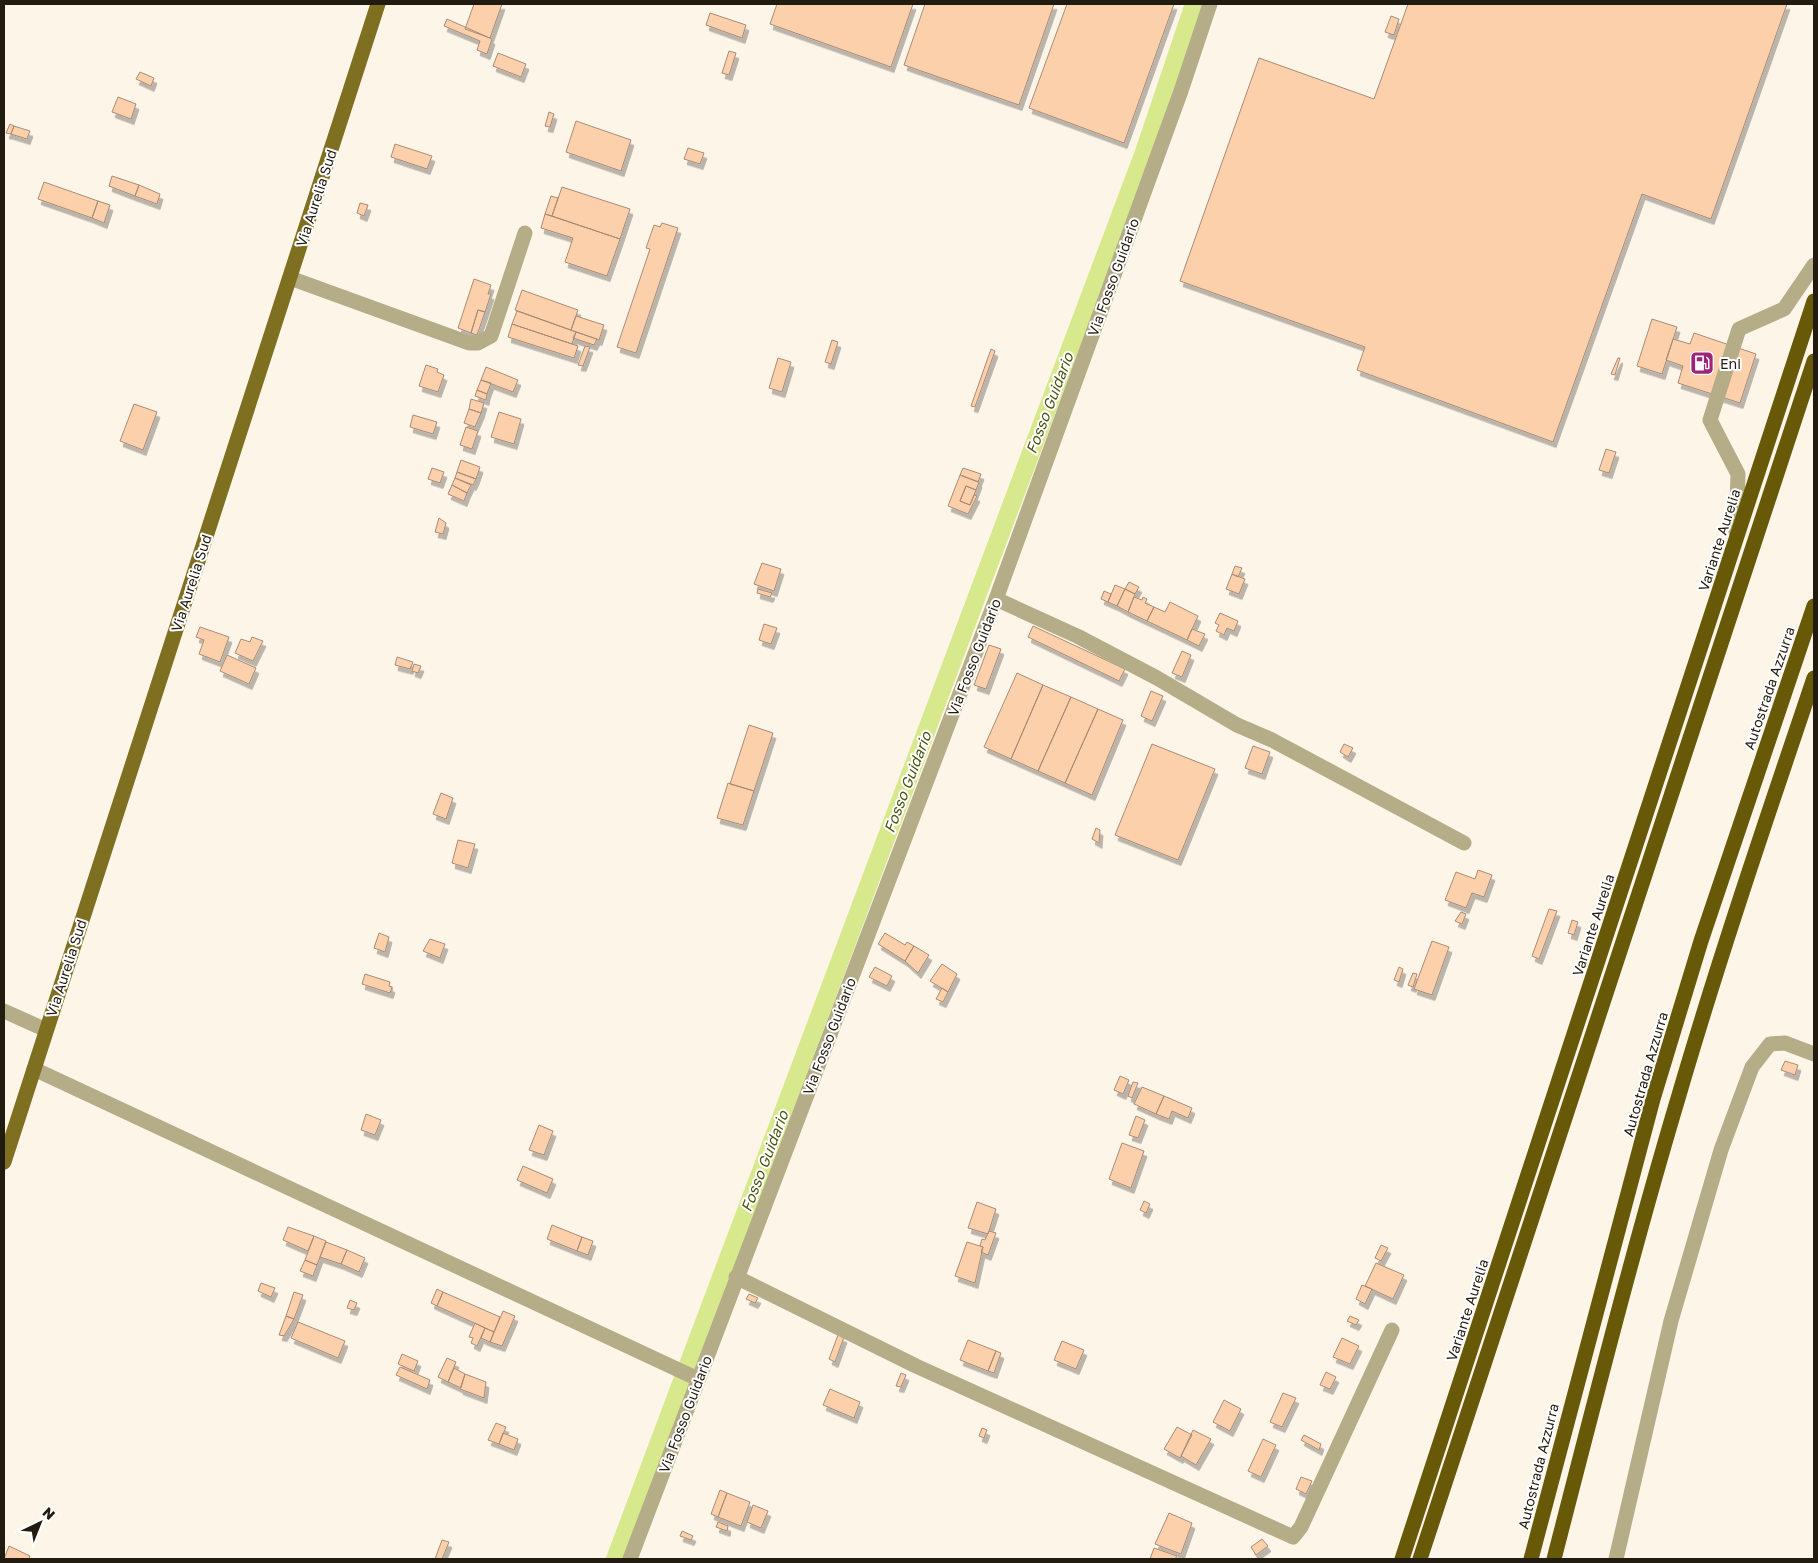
<svg xmlns="http://www.w3.org/2000/svg" width="1818" height="1563" viewBox="0 0 1818 1563" font-family="'Golos Text',sans-serif">
<style>
.lines{fill:none;stroke-linecap:round;stroke-linejoin:round}
.canal{stroke:#d8e88d;stroke-width:18}
.building{fill:#fdd0ac;stroke:#a88b75;filter:url(#shadow)}
.minor{stroke:#b5ad88;stroke-width:15}
.major{stroke:#7f6f20;stroke-width:15}
.highway{stroke:#685909;stroke-width:15}
.labels{text-anchor:middle;dominant-baseline:central;stroke-width:4;stroke-linejoin:round;paint-order:stroke}
.street-label{font-size:14px;fill:#221b0f;stroke:#fff}
.poi-label{font-size:14px;fill:#221b0f;stroke:#fff;text-anchor:start}
.water-label{font-size:15px;font-style:italic;fill:#4d5614;stroke:#fff}
</style>
<defs>
<filter id="shadow"><feDropShadow dx="3" dy="5.5" stdDeviation="0" flood-color="#0004"/></filter>
</defs>
<rect width="100%" height="100%" fill="#fef5e9"/>
<g class="lines">
<path class="canal" d="M615,1559L1144,152L1194,4"/>
</g>
<path class="building" d="M474,4H502L490,38L465,29Z
M777,4H913L891,67L770,24Z
M925,4H1054L1019,105L904,65Z
M1067,4H1174L1124,143L1029,108Z
M1408,4H1787L1711,219L1642,194L1553,442L1357,370L1365,347L1180,281L1259,58L1374,99Z
M710,13L746,25L742,38L706,25Z
M1391,16L1399,19L1394,35L1385,32Z
M447,19L492,39L487,54L477,50L480,41L444,26Z
M729,51L736,53L729,75L722,73Z
M498,53L526,64L521,77L493,66Z
M140,72L154,78L151,86L136,79Z
M118,97L136,104L131,119L112,112Z
M549,112L554,114L550,127L545,126Z
M576,121L631,140L621,171L566,152Z
M10,124L14,126L11,134L6,133Z
M14,126L30,131L27,139L11,134Z
M395,144L432,156L427,169L391,157Z
M688,148L704,153L700,164L684,159Z
M112,176L139,185L135,196L109,186Z
M44,182L98,201L92,218L38,199Z
M139,185L160,194L157,204L135,196Z
M562,187L630,209L620,239L552,216Z
M551,196L558,198L552,216L545,214Z
M98,201L110,205L104,223L92,218Z
M360,203L368,205L364,216L357,213Z
M545,214L620,239L607,276L565,262L573,238L541,228Z
M662,223L678,228L636,353L617,347L650,249L646,248L654,225L660,227Z
M474,279L491,285L488,294H491L485,312L478,310L471,333L458,328Z
M522,290L578,310L571,330L515,310Z
M478,310L485,312L477,335L471,333Z
M517,311L576,332L572,344L512,324Z
M576,316L604,325L599,340L571,330Z
M1652,319L1677,327L1662,374L1637,366Z
M512,324L578,346L574,358L508,337Z
M576,332L597,339L594,345L573,338Z
M1694,333L1756,354L1740,403L1678,383L1683,366L1666,360L1673,339L1690,344Z
M832,340L838,342L831,364L825,362Z
M585,346L590,347L583,366L578,365Z
M991,349L995,351L975,407L971,406Z
M778,358L791,362L782,392L769,388Z
M1618,358H1620L1615,375L1611,374Z
M426,365L438,369L437,372L444,375L438,392L419,386Z
M486,367L518,380L513,392L481,380Z
M481,380L491,383L487,394L477,390Z
M477,390L487,394L486,400L475,396Z
M471,399L484,403L481,413L469,409Z
M134,404L157,412L143,450L120,441Z
M469,409L481,413L475,427L464,423Z
M499,412L521,419L514,444L491,437Z
M413,415L437,422L433,434L410,427Z
M466,427L478,431L472,449L460,445Z
M1606,449L1616,452L1609,473L1599,470Z
M461,460L480,467L476,479L457,472Z
M432,468L444,472L440,483L428,479Z
M963,468L981,474L978,482L960,475Z
M457,472L476,479L473,485L455,478Z
M960,475L979,482L976,490L966,486L960,501L970,505L974,495L977,496L968,514L948,506Z
M455,478L471,485L467,493L452,485Z
M452,485L467,493L464,501L448,494Z
M966,486L976,490L970,505L960,501Z
M439,518L446,523L443,534L435,532Z
M762,563L781,569L774,591L754,584Z
M1235,566L1242,568L1238,577L1232,574Z
M1232,574L1245,579L1239,594L1226,589Z
M1129,582L1139,587L1135,594L1125,589Z
M1115,585L1125,589L1117,606L1108,602Z
M758,589L772,593L770,597L757,593Z
M1125,589L1135,594L1128,612L1117,606Z
M1104,591L1111,594L1108,602L1101,599Z
M1134,597L1142,600L1143,597L1147,599L1145,603L1154,607L1147,621L1128,612Z
M1170,602L1198,616L1187,640L1147,621L1154,607L1165,612Z
M1220,613L1238,621L1234,631L1227,628L1224,635L1216,631L1219,625L1215,623Z
M764,624L777,628L771,644L759,640Z
M1033,626L1125,669L1119,681L1028,637Z
M200,627L229,637L220,662L199,654L204,640L196,637Z
M1192,629L1205,634L1199,646L1187,640Z
M252,637L263,641L253,661L235,653L241,639L250,642Z
M989,645L1001,649L986,689L974,685Z
M1182,651L1191,655L1182,677L1172,673Z
M227,655L256,668L249,684L220,671Z
M397,657L413,662L410,669L395,665Z
M414,664L421,666L418,673L412,671Z
M1017,673L1043,685L1011,759L984,747Z
M1043,685L1071,697L1038,771L1011,759Z
M1151,691L1163,696L1152,721L1141,716Z
M1071,697L1098,709L1065,783L1038,771Z
M1098,709L1123,720L1092,795L1065,783Z
M749,725L773,733L754,791L730,784Z
M1152,744L1215,769L1178,860L1115,835Z
M1344,744L1353,748L1348,757L1340,752Z
M1253,746L1270,752L1262,774L1245,768Z
M728,783L754,791L743,825L717,818Z
M441,793L453,798L446,819L433,814Z
M1096,828L1100,830L1099,843L1092,839Z
M458,840L475,844L468,868L452,863Z
M1478,870L1492,875L1484,897L1472,893L1466,908L1445,900L1456,872L1475,879Z
M1549,909L1557,911L1539,959L1532,956Z
M1461,912L1466,914L1462,924L1455,921Z
M1572,920L1578,922L1574,935L1568,933Z
M379,933L389,937L385,952L374,948Z
M885,933L905,945L907,942L914,946L905,961L878,944Z
M430,939L445,944L440,958L423,951Z
M1432,941L1449,947L1432,995L1414,989Z
M914,946L929,955L918,973L905,961Z
M942,964L957,974L948,992L930,981Z
M875,967L892,976L887,986L869,977Z
M1399,967L1403,969L1399,982L1394,980Z
M1413,973L1417,974L1413,987L1408,985Z
M365,974L390,982L389,986L392,987L390,993L362,984Z
M942,988L948,992L943,1002L936,999Z
M1785,1061L1798,1065L1795,1075L1781,1070Z
M1120,1076L1129,1080L1123,1094L1114,1090Z
M1133,1082L1138,1083L1132,1098L1128,1096Z
M1142,1087L1164,1096L1156,1114L1134,1104Z
M1164,1096L1192,1108L1188,1118L1172,1111L1169,1119L1156,1114Z
M366,1114L381,1120L375,1135L361,1130Z
M1136,1116L1145,1120L1138,1138L1129,1135Z
M539,1125L553,1131L544,1155L529,1150Z
M1122,1143L1144,1151L1131,1188L1109,1179Z
M523,1166L553,1179L547,1193L517,1180Z
M1144,1201L1150,1204L1146,1213L1140,1210Z
M977,1202L996,1209L988,1234L968,1228Z
M552,1225L582,1237L577,1251L547,1239Z
M288,1227L314,1236L308,1251L283,1240Z
M989,1231L996,1233L988,1255L981,1252L983,1247L980,1246L982,1239L985,1240Z
M314,1236L326,1241L317,1265L305,1260Z
M582,1237L593,1241L588,1255L577,1251Z
M326,1242L347,1250L341,1264L320,1257Z
M967,1242L983,1247L975,1283L955,1276Z
M1381,1245L1388,1248L1381,1261L1375,1258Z
M347,1250L365,1258L359,1272L341,1264Z
M305,1260L317,1265L313,1276L300,1271Z
M1376,1263L1404,1275L1393,1299L1365,1286Z
M261,1283L275,1288L271,1297L258,1291Z
M1362,1285L1372,1289L1365,1304L1356,1299Z
M437,1289L443,1292L437,1306L431,1303Z
M294,1292L303,1295L294,1319L286,1316Z
M443,1292L500,1317L494,1332L437,1306Z
M749,1294L758,1298L755,1303L746,1299Z
M350,1300L357,1303L354,1310L347,1308Z
M503,1311L515,1316L502,1346L490,1342Z
M286,1316L294,1319L284,1336L279,1335Z
M1350,1316L1359,1320L1356,1325L1347,1321Z
M298,1322L345,1341L338,1358L291,1338Z
M475,1323L485,1328L477,1346L471,1343L473,1338L469,1337Z
M485,1328L494,1332L490,1342L481,1338Z
M838,1335L844,1337L835,1362L829,1359Z
M1342,1338L1359,1346L1350,1364L1333,1357Z
M968,1340L996,1351L988,1371L960,1360Z
M1062,1341L1084,1350L1076,1369L1054,1360Z
M996,1351L1001,1353L994,1373L988,1371Z
M402,1354L418,1361L414,1371L398,1364Z
M447,1358L456,1362L448,1382L438,1377Z
M400,1367L430,1380L427,1389L396,1375Z
M454,1368L465,1374L461,1388L448,1382Z
M1326,1372L1336,1377L1330,1389L1320,1385Z
M901,1373L906,1375L901,1387L896,1386Z
M465,1374L486,1382L484,1398L460,1389Z
M830,1389L860,1402L854,1418L823,1405Z
M1283,1393L1296,1398L1282,1427L1270,1422Z
M1224,1400L1241,1409L1230,1431L1213,1422Z
M496,1423L506,1427L499,1444L488,1440Z
M1177,1427L1192,1435L1180,1458L1164,1449Z
M982,1428L987,1430L984,1438L979,1436Z
M1193,1430L1211,1439L1196,1465L1181,1456Z
M503,1433L518,1439L514,1450L499,1444Z
M1304,1435L1321,1444L1319,1450L1301,1440Z
M1263,1439L1276,1445L1261,1477L1248,1471Z
M1301,1477L1312,1481L1306,1494L1296,1489Z
M720,1490L727,1493L718,1517L711,1514Z
M727,1493L750,1502L741,1526L718,1517Z
M753,1505L768,1511L761,1528L747,1522Z
M1169,1513L1192,1523L1181,1554L1155,1544Z
M718,1522L728,1526L727,1531L716,1527Z
M682,1531L693,1536L691,1540L680,1536Z
M1262,1539L1268,1546L1256,1555L1251,1547Z
M442,1540L449,1542L442,1559H435Z
M9,1546L30,1556L29,1559H4Z
M1154,1548L1177,1556L1175,1559H1150Z"/>
<g class="lines">
<path class="minor" d="M290,278L469,343H478L491,336L525,233
M1736,532L1738,474L1710,420L1739,329L1784,309L1814,265
M996,599L1077,636L1157,678L1237,725L1272,740L1464,843
M4,1011L46,1030
M34,1069L698,1379
M736,1277L916,1366L1293,1537L1301,1527L1392,1330
M630,1559L996,599L1181,91L1210,4
M1616,1559L1671,1321L1721,1150L1752,1067L1770,1044L1785,1043L1814,1054"/>
<path class="major" d="M4,1162L378,4"/>
<path class="highway" d="M1402,1559L1814,301
M1420,1559L1814,361
M1531,1559L1653,1099L1701,941L1814,606
M1554,1559C1594,1404 1633,1249 1679,1095C1720,955 1767,817 1814,678"/>
</g>
<defs>
<g id="fuel-square" transform="scale(1.25)"><rect x="-9" y="-9" width="18" height="18" rx="4" fill="#9d227a" stroke="#fff"/><path d="M-5.5-6h7V0h2V4h1.3V-2.5L3-4.5l.8-.8L6-3V5H2.5V1h-1V6h-7ZM-4.2-4.7v3.2H.2V-4.7Z" fill="#fff"/></g>
</defs>
<g fill-rule="evenodd">
<use href="#fuel-square" x="1702" y="363"/>
</g>
<g class="labels">
<g class="street-label">
<text transform="translate(316 198) rotate(-72)">Via Aurelia Sud</text>
<text transform="translate(1113 277) rotate(-70)">Via Fosso Guidario</text>
<text transform="translate(1719 540) rotate(-72)">Variante Aurelia</text>
<text transform="translate(191 583) rotate(-72)">Via Aurelia Sud</text>
<text transform="translate(974 657) rotate(-69)">Via Fosso Guidario</text>
<text transform="translate(1769 688) rotate(-71)">Autostrada Azzurra</text>
<text transform="translate(1593 925) rotate(-72)">Variante Aurelia</text>
<text transform="translate(66 968) rotate(-72)">Via Aurelia Sud</text>
<text transform="translate(829 1036) rotate(-69)">Via Fosso Guidario</text>
<text transform="translate(1645 1074) rotate(-74)">Autostrada Azzurra</text>
<text transform="translate(1467 1310) rotate(-72)">Variante Aurelia</text>
<text transform="translate(685 1414) rotate(-69)">Via Fosso Guidario</text>
<text transform="translate(1538 1466) rotate(-76)">Autostrada Azzurra</text>
</g>
<g class="poi-label">
<text x="1720" y="363">Eni</text>
</g>
<g class="water-label">
<text transform="translate(1049 403) rotate(-69)">Fosso Guidario</text>
<text transform="translate(907 782) rotate(-69)">Fosso Guidario</text>
<text transform="translate(764 1161) rotate(-69)">Fosso Guidario</text>
</g>
</g>
<rect width="1818" height="1563" fill="none" stroke="#221b0f" stroke-width="10"/>
<g transform="translate(40 1523) rotate(43)" stroke="#ffffff" stroke-width="4" paint-order="stroke">
<path d="M0-4L9 19L0 12L-9 19Z" fill="#221b0f"/>
<text y="-8" font-size="14" font-weight="bold" text-anchor="middle" fill="#221b0f">N</text>
</g>
</svg>
